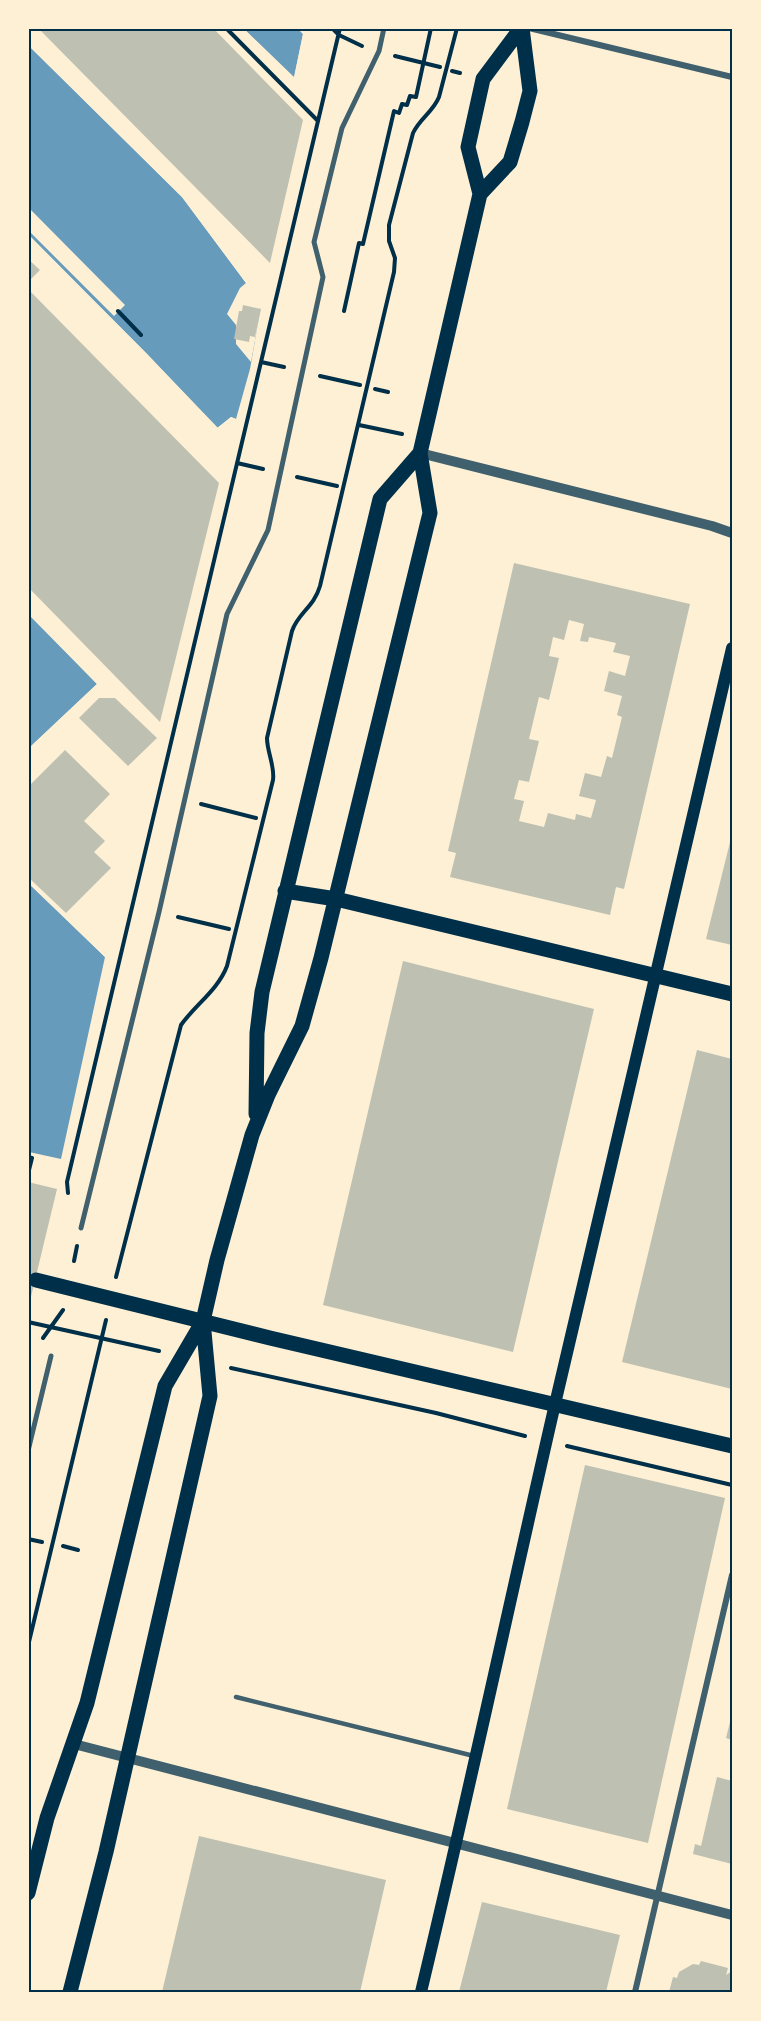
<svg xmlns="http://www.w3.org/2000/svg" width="761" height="2021" viewBox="0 0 761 2021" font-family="'Sofia Sans Condensed',sans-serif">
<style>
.water{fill:#669bbc}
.pier{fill:#fdf0d5}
.building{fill:#bec0b2;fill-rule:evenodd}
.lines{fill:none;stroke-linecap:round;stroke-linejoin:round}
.path{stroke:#003049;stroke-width:4}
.service{stroke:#3f606c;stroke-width:4.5}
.pedestrian{stroke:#3f606c;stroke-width:5}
.minor{stroke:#3f606c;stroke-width:6}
.tertiary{stroke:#3f606c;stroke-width:10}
.secondary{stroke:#003049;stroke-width:12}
.primary{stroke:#003049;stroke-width:15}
.neatline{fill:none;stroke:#003049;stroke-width:2}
</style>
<rect width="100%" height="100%" fill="#fdf0d5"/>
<path class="water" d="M244,29H298L303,34L294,78Z
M28,45L182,197L246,283L261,306L250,369L236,419L231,417L218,428L147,354L29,235Z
M28,614L97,684L29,748H28Z
M28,883L105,957L61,1159L29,1152Z"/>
<path class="pier" d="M298,28H302L306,34L297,79L294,81L241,29H244L294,77L303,34Z
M28,42L184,195L249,281L262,302L251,362L236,344V325L227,314L240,288L246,283L182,197L28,45Z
M29,208L125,305L114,316L28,230Z
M29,236L147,354L217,428L231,417L236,419V422L231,420L219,431H216L145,356L28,240Z
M28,611L100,684L29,751V748L97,684L29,614Z
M28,880L106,954L105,957L29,883Z"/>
<path class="building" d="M38,28H213L303,120L270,263Z
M28,259L40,270L28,282Z
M28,289L219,483L160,722L28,587Z
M243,305L261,309L255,337L250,336L249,342L234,339L239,311H242Z
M514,563L690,604L624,889L616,887L610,915L450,877L456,853L448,851ZM569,620L584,624L580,641L588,642L589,637L616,643L613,652L630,656L625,676L609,671L604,691L622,696L617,715L622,717L612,758L607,756L601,777L585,773L579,796L596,800L591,818L576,814L575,820L548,813L544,827L519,821L524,801L514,799L519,780L529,782L539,741L529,739L539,697L549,700L559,658L549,656L553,637L564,640Z
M99,698H115L157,738L128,766L79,718Z
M65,750L110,794L84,821L105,841L94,852L111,868L66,913L28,877V787Z
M732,834V945L706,939Z
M403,961L594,1009L513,1352L323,1305Z
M697,1050L732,1059V1389L622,1362Z
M28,1182L57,1189L29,1305H28Z
M585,1465L725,1498L648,1843L507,1809Z
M732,1714V1740L726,1738Z
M717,1777L732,1781V1864L693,1854L695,1844L701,1846Z
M199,1836L386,1880L360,1992H162Z
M482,1902L620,1935L606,1992H459Z
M701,1961L728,1968L726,1975L732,1971V1992H669L673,1977L677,1978L679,1972L693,1964L699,1965Z"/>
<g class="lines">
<path class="path" d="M226,28L318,121
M332,28L339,35L362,46
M395,56L440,67
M452,71L460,73
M118,311L141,335
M344,311L359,243L363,244L394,111L399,113L402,104L407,105L410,96L416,97L431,28
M261,362L284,367
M320,376L360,385
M375,389L388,392
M359,425L402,434
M237,463L263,469
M297,477L337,486
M201,804L256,818
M178,917L229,929
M28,1157L32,1158L28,1174
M68,1193L67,1182L340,28
M74,1261L77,1246
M116,1277L181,1025C195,1005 218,990 227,966L273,780C275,766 267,752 267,738L292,631C298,613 314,607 320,586L394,272L395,258L389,241V225L413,133C420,118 433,112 439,97L457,28
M28,1322L159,1351
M43,1338L63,1310
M231,1368L436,1413L525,1436
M567,1446L732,1485
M28,1539L42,1542
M63,1546L78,1550
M28,1646L106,1320"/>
<path class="service" d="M236,1697L474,1756"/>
<path class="pedestrian" d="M81,1228L159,912L227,614L268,530L323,277L314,242L342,128L379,51L384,28
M28,1451L51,1356"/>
<path class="minor" d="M529,28L732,77
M635,1992L732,1575"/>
<path class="tertiary" d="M420,453L712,526L732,533
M74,1744L732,1915"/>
<path class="secondary" d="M421,1992C468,1797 510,1600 555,1404C613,1152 675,900 732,648"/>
<path class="primary" d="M480,194L510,162L522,122L530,91L522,28
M285,891L336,899L732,994
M256,1114L257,1033L262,992L380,499L420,453
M36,1280L270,1338L732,1446
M28,1893L47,1818L87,1703L165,1386L203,1321L217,1260L252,1135L268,1095L302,1026L321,958L430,513L420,453L480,194L468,147L483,79L521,28
M70,1992L106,1852L210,1396L203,1321"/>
</g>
<rect width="761" height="2021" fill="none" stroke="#fdf0d5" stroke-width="60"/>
<rect x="30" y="30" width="701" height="1961" class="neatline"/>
</svg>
